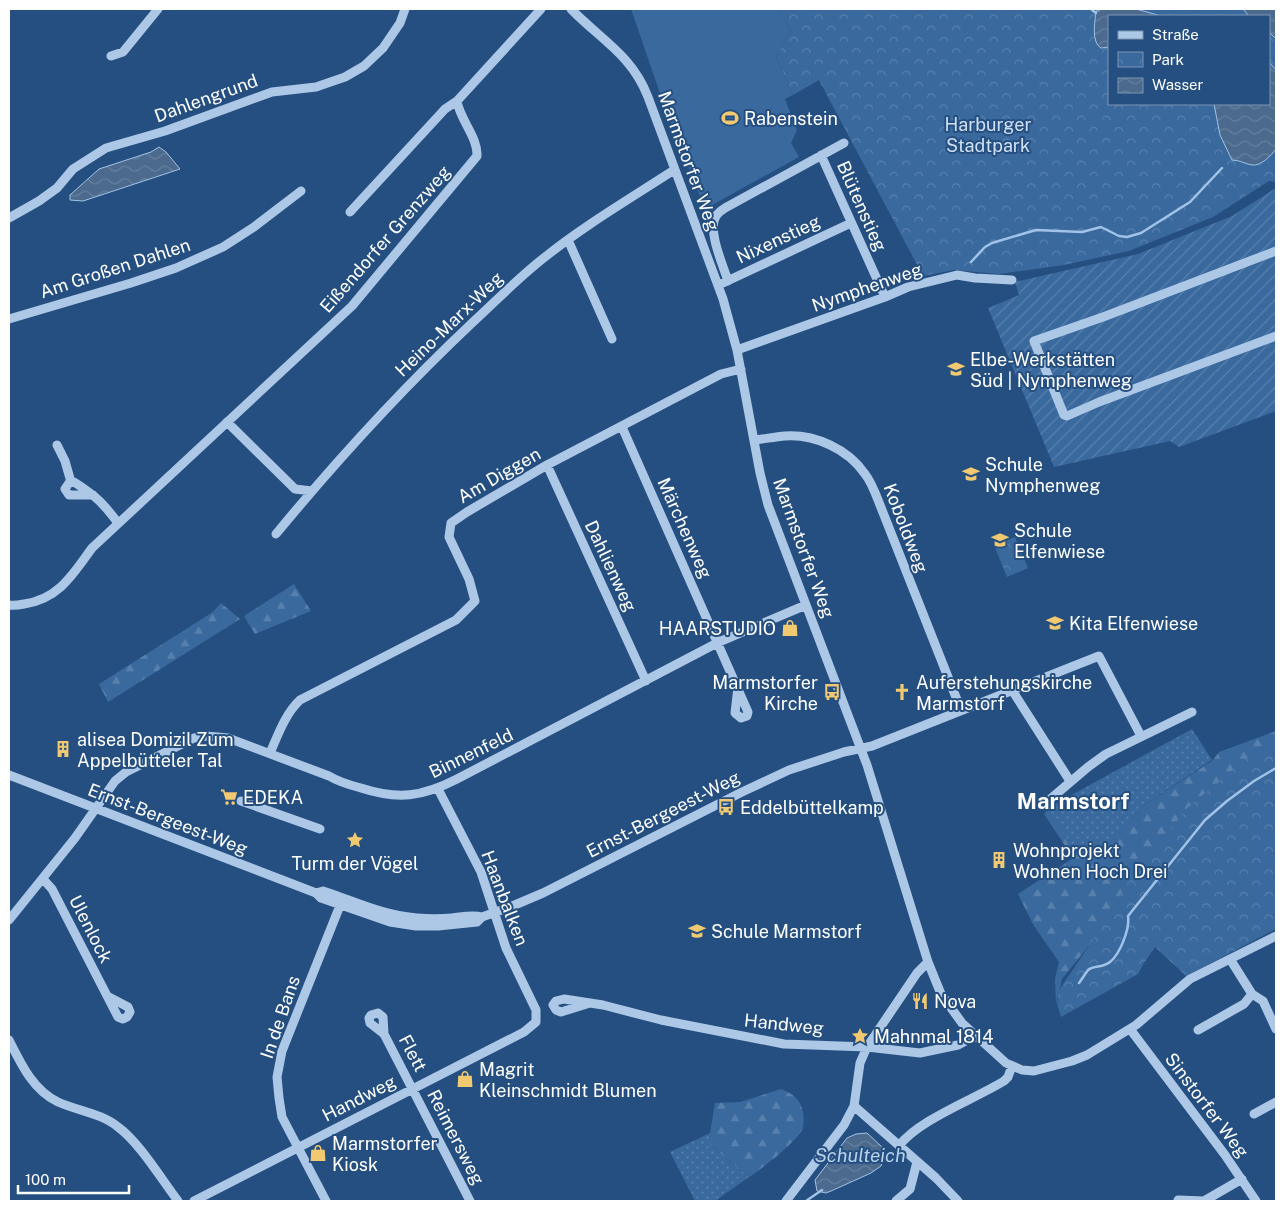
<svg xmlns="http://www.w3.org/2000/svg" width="1285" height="1210" viewBox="0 0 1285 1210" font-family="'Public Sans',sans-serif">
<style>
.grass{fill:url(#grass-dots)}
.forest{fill:url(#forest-firs)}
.park{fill:url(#park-crowns);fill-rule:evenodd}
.garden{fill:url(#garden-furrows)}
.pitch{fill:#3a699e}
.water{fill:url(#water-waves);stroke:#a1c3e7}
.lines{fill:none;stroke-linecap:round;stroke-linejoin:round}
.stream{stroke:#a1c3e7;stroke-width:2.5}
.minor{stroke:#adc8e6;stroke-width:9}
.labels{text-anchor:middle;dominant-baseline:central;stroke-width:4;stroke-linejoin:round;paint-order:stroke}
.street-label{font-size:18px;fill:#fff;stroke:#254f80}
.poi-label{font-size:18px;fill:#fff;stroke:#254f80;text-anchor:start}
.park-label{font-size:18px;fill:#d0e1f5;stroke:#254f80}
.water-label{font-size:19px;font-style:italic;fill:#b8d2ee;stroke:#254f80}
.district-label{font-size:22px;font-weight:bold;fill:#fff;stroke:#254f80}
</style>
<defs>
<pattern id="grass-dots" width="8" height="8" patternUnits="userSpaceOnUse" patternTransform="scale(1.25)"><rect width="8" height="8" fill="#3a699e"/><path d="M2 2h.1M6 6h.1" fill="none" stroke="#5880ad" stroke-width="1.8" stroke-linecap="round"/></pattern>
<pattern id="forest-firs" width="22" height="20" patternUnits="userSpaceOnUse" patternTransform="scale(1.25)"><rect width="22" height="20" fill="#3a699e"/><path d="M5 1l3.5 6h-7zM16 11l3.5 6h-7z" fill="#5880ad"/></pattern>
<pattern id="park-crowns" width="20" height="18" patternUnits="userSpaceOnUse" patternTransform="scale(1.25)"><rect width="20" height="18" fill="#3a699e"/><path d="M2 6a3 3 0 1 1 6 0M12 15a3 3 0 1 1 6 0" fill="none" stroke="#5880ad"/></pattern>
<pattern id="garden-furrows" width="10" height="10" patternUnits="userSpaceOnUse" patternTransform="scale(1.25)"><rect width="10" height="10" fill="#3a699e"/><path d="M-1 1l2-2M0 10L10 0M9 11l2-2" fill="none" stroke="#5880ad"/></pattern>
<pattern id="water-waves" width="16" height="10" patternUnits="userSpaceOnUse" patternTransform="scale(1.25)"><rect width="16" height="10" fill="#4b6a8d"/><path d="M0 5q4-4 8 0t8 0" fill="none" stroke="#66809e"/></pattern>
</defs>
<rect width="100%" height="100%" fill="#254f80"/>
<path class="grass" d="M1192,729L1212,760L1146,804L1088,868L1046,809Z
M710,1133V1145L749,1177L715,1201H695L670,1152Z"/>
<path class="forest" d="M294,584L311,611L255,634L244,616Z
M221,603L240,619L108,702L99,684L213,612Z
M1276,731V751L1129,896L1062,979L1056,1004L1055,979L1059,962L1034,926L1018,894L1073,858L1044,814L1047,810L1088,867L1146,804L1212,761L1219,752Z
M781,1089C785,1091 791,1093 795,1097C803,1104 806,1120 802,1130C797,1141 761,1170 749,1177L710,1145V1133L715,1103L740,1102Z"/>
<path class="park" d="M779,9H1276V182L1269,181L1213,217L1129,251L1064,265L999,274L954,270L923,276L819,80L793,95L776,57L791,31ZM1109,16H1269V104H1109Z
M1015,537L1028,568L1007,577L994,545Z
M1276,743V929L1186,976L1155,947L1144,963L1138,974L1061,1017L1057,1004L1059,990L1091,943L1128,883L1188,807L1254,753Z"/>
<path class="garden" d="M1276,188V411L1179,447L1170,441L1054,467L988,308L1019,295L1015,282L1138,254L1232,216Z"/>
<path class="pitch" d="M631,9H779L791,31L776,57L793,95L785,99L797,130L791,143L799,157L705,209L664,105Z"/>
<path class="water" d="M1100,9H1136L1161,16H1109V47L1101,48C1091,42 1095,22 1096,11H1099Z
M1243,9H1276V39L1269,32V16H1249Z
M1269,62L1276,70V149C1271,155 1262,166 1252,165C1245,164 1240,160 1232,160L1220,135L1214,104H1269Z
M159,147L166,152L180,169L83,201L70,200V195L99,169L151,152Z
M867,1133L882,1147L885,1152L881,1166L871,1173L831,1191L826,1193L817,1191L815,1180L847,1138L856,1134Z"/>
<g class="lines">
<path class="stream" d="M1091,9L1096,13
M971,262L985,247L992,243L1036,230L1082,232L1101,227L1119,236L1127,237L1141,233L1190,202L1222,168
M1079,983C1082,979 1085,974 1088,970C1094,965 1103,968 1110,962C1120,954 1130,929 1128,916L1205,820L1227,801L1254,781L1276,768
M806,1201L822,1190"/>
<path class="minor" d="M571,9C600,39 632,55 648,97L723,299L737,350L760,473L768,505L867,765L928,962L941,994L962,1023L1006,1063L1022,1070L1034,1071L1072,1061L1087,1055L1136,1025L1190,979L1276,936
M111,56L123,52L158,9
M821,155L885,297
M350,212L445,109L457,101
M9,218L39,201L57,188L73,169L106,148L165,131L272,92L316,87L345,77L364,66L383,48L400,23L405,9
M568,240L612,339
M1276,251L1103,317L1034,341L1064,415L1067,416L1099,402L1276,336
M728,281C723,265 707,230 716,216C718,213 722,210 725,208L844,143
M723,283L851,223
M9,319L131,283L176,268L223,247L254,227L301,191
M737,350L885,297L908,287L957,275L975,278L1012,280
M227,422L295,489L312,491
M622,427L748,712L747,716L741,718L735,713L738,687
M754,440C764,439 774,437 785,436C815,434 848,449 865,474C872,483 876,495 880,505L961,710
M57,445L65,461L71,482
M547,465L646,681
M93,495H69L65,489L69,483L74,482C96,496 103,503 118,523
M276,534C337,460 402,389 472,323C496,301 519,277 545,257C585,225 631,198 674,170
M9,605C14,606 19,605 24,604C59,599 73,574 92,548L352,306L477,156C478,137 460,120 457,101L541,9
M1012,690L1070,781
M270,753C278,735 285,714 300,700L456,620L475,601L469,579L449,537L451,523L467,512L547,465L721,374L741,369
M9,775L316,893L321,898L390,922L416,926H438L477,922L482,917L510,907L543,893L742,792L789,770L844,752L872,746L1099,656L1141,736
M241,801L320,829
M1048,801L1088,767L1106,754L1192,712
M43,879L52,889L118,1017L123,1019L127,1017L130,1012L128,1007L107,996
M316,893L323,891L329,893C358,903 386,916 417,918C429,919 440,919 452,918C462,917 472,914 482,917
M9,920L75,838L115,781L126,772L194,738L206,736L228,738L329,776C339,782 349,785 361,788C398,800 422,797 457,779L719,642L806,605
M1230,959L1252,994L1263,1001L1276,1029
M590,1003L561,1012L556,1010L553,1005L556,1001L564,999L603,1005L661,1020L784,1044L867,1047L920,1053L958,1045L975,1036
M1130,1029L1225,1155L1256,1201
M1198,1030L1244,1004L1252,994
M384,1034L370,1023L369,1018L371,1015L378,1013L383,1017L384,1034L470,1201
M9,1040C21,1064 33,1090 58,1102C78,1111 101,1113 118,1127C139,1142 162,1180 178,1201
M854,1106L936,1178L958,1201
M1254,1114L1276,1102
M899,1146C918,1120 975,1099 1004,1081L1008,1077L1012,1066
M1178,1200L1204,1201L1242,1179
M194,1201L524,1032L536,1022V1010L506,948L481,872L438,789
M326,1201L282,1117L279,1098L277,1077L282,1051L343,898
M786,1201L844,1125L854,1106L860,1063L867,1047L917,973L928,962
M896,1201L910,1189L917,1162"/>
</g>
<defs>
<g id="stadium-bare" transform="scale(1.35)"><path d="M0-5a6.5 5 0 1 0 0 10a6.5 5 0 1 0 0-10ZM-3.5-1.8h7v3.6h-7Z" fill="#f0c971" stroke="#254f80" stroke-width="2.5" paint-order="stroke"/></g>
<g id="school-bare" transform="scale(1.35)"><path d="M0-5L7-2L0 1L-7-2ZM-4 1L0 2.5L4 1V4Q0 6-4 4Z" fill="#f0c971" stroke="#254f80" stroke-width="2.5" paint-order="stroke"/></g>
<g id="shop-bare" transform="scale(1.35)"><path d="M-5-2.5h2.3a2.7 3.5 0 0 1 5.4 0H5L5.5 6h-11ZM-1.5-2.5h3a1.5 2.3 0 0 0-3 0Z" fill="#f0c971" stroke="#254f80" stroke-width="2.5" paint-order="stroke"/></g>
<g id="bus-bare" transform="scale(1.35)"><path d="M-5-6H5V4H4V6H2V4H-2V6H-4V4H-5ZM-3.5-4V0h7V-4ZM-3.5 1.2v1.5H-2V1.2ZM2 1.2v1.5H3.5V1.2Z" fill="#f0c971" stroke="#254f80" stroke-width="2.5" paint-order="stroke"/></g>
<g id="church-bare" transform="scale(1.35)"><path d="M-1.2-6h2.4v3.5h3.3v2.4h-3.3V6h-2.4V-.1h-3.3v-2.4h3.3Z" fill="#f0c971" stroke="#254f80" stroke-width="2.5" paint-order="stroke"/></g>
<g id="building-bare" transform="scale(1.35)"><path d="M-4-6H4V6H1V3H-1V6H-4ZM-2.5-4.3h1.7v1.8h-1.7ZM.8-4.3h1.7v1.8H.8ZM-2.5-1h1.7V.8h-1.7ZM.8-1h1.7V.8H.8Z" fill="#f0c971" stroke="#254f80" stroke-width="2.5" paint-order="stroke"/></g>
<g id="supermarket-bare" transform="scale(1.35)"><path d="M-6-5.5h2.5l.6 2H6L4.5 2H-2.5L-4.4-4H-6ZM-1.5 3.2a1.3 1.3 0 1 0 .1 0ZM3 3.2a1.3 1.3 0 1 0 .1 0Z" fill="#f0c971" stroke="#254f80" stroke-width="2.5" paint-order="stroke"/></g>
<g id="sight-bare" transform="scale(1.35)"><path d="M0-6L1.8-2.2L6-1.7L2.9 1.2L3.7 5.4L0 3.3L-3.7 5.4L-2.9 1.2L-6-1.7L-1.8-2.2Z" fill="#f0c971" stroke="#254f80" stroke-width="2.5" paint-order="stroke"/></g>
<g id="restaurant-bare" transform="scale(1.35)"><path d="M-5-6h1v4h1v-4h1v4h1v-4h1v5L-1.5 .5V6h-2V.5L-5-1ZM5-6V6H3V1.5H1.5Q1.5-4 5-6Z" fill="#f0c971" stroke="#254f80" stroke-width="2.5" paint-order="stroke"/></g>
</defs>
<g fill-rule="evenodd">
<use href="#stadium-bare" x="730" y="118"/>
<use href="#school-bare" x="956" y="369"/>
<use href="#school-bare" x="971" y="474"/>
<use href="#school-bare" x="1000" y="540"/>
<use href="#school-bare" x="1055" y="623"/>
<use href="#shop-bare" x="790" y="628"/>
<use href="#bus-bare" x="832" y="692"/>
<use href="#church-bare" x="902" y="692"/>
<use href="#building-bare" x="63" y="749"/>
<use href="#supermarket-bare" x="229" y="797"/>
<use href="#bus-bare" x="726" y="807"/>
<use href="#sight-bare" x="355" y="840"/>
<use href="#building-bare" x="999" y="860"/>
<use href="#school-bare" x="697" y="931"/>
<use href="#restaurant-bare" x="920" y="1001"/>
<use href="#sight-bare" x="860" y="1036"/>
<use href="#shop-bare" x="465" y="1079"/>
<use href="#shop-bare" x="318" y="1153"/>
</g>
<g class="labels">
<g class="street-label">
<text transform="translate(206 98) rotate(-20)">Dahlengrund</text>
<text transform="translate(689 161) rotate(70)">Marmstorfer Weg</text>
<text transform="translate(862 206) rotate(66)">Blütenstieg</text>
<text transform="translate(385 239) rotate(-49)">Eißendorfer Grenzweg</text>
<text transform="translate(778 239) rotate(-25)">Nixenstieg</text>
<text transform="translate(115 268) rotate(-18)">Am Großen Dahlen</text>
<text transform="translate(867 287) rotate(-19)">Nymphenweg</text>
<text transform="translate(449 324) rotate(-44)">Heino-Marx-Weg</text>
<text transform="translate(499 475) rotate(-30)">Am Diggen</text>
<text transform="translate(685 528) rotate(66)">Märchenweg</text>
<text transform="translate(906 528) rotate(69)">Koboldweg</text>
<text transform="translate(804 548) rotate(70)">Marmstorfer Weg</text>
<text transform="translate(611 566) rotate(65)">Dahlienweg</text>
<text transform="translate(471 753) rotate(-26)">Binnenfeld</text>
<text transform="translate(663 814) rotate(-27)">Ernst-Bergeest-Weg</text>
<text transform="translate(168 819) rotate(21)">Ernst-Bergeest-Weg</text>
<text transform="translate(505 898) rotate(69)">Haanbalken</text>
<text transform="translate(91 929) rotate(63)">Ulenlock</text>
<text transform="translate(280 1017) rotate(-71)">In de Bans</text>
<text transform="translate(784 1024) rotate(6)">Handweg</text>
<text transform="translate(413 1053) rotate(62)">Flett</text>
<text transform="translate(359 1098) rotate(-27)">Handweg</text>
<text transform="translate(1207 1105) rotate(53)">Sinstorfer Weg</text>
<text transform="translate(456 1137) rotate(63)">Reimersweg</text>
</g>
<g class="poi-label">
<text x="744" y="118">Rabenstein</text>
<text x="970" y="359">Elbe-Werkstätten<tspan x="970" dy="21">Süd | Nymphenweg</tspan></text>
<text x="985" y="464">Schule<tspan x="985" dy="21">Nymphenweg</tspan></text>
<text x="1014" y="530">Schule<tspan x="1014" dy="21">Elfenwiese</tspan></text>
<text x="1069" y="623">Kita Elfenwiese</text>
<text x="776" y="628" text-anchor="end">HAARSTUDIO</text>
<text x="818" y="682" text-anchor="end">Marmstorfer<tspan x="818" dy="21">Kirche</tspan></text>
<text x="916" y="682">Auferstehungskirche<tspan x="916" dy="21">Marmstorf</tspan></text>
<text x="77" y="739">alisea Domizil Zum<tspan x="77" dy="21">Appelbütteler Tal</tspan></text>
<text x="243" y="797">EDEKA</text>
<text x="740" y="807">Eddelbüttelkamp</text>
<text x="1013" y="850">Wohnprojekt<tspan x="1013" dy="21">Wohnen Hoch Drei</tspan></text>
<text x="355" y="863" text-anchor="middle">Turm der Vögel</text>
<text x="711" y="931">Schule Marmstorf</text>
<text x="934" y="1001">Nova</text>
<text x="874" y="1036">Mahnmal 1814</text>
<text x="479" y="1069">Magrit<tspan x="479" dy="21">Kleinschmidt Blumen</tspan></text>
<text x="332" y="1143">Marmstorfer<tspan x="332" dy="21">Kiosk</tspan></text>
</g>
<g class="park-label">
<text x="988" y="124">Harburger<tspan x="988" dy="21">Stadtpark</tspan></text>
</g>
<g class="water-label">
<text x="860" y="1155">Schulteich</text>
</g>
<g class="district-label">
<text x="1073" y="801">Marmstorf</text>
</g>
</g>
<rect width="1285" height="1210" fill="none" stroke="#ffffff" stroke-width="20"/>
<rect x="1108" y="15" width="162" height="90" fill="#254f80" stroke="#7c95b3"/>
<rect x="1118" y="31" width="25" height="8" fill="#adc8e6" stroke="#7c95b3"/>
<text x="1152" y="40" font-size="15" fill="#ffffff">Straße</text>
<rect x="1118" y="52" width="25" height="15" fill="url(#park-crowns)" stroke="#7c95b3"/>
<text x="1152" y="65" font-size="15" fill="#ffffff">Park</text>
<rect x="1118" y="78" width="25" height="15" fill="url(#water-waves)" stroke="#7c95b3"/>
<text x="1152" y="90" font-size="15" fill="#ffffff">Wasser</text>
<path d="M18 1185v8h111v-8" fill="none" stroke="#ffffff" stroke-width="2.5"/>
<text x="25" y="1185" font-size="15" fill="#ffffff" stroke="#254f80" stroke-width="4" paint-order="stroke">100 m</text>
</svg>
